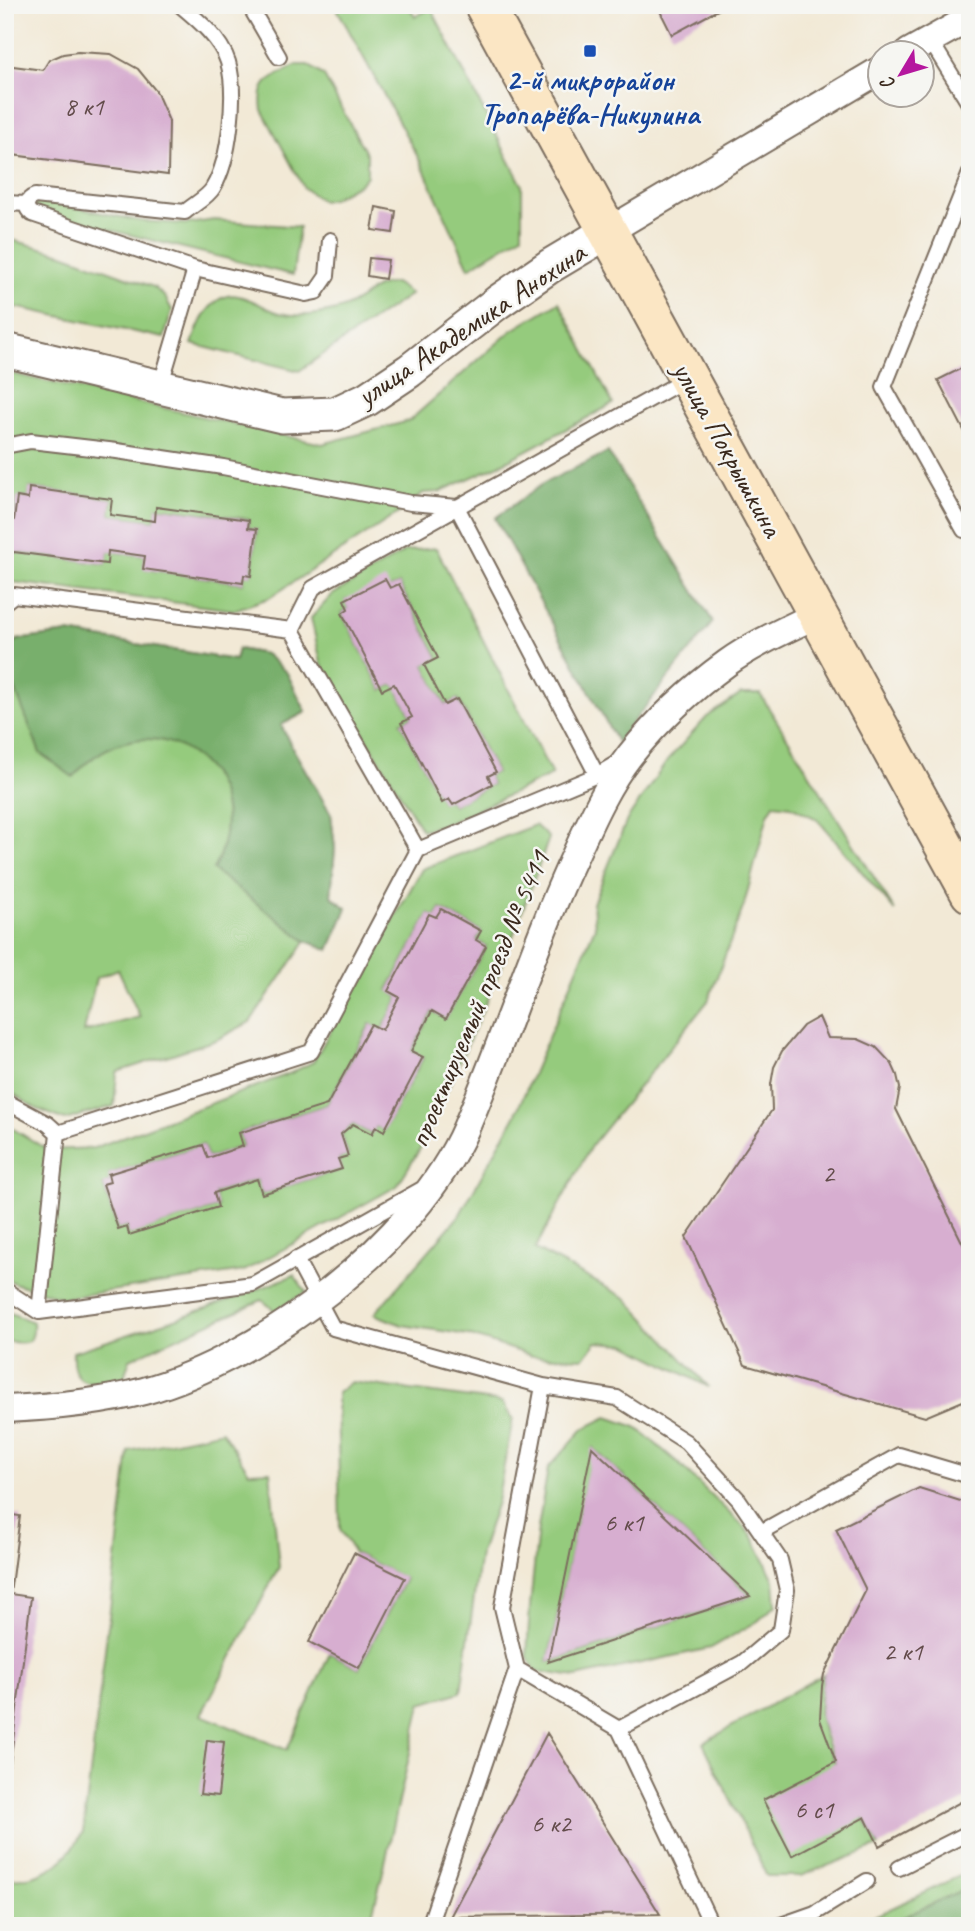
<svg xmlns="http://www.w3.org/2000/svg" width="975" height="1931" viewBox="0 0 975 1931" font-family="Caveat,sans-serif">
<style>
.green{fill:#95cb7d;stroke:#687a4e;stroke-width:2;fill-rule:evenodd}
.forest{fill:#78af6c;stroke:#5a6c45;stroke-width:2}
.building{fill:#d7aed0}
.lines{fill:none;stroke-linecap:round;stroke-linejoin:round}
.service-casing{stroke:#7b6d5e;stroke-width:18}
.minor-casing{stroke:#7b6d5e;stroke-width:30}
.tertiary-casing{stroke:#7b6d5e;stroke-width:37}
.secondary-casing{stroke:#7b6d5e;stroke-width:42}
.service{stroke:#fff;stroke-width:14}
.minor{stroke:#fff;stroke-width:26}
.tertiary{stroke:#fff;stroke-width:33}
.secondary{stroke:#fbe6c4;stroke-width:38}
.transit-dot{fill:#1a4fb4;stroke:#f6f6f2;stroke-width:2.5}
.labels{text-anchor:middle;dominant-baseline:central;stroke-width:5;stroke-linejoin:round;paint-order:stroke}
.number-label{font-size:26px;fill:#624b4a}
.transit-label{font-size:30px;font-weight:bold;fill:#164399;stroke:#f6f6f2}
.street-label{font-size:30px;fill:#3b2a1e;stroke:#f6f6f2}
</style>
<rect width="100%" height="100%" fill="#f6f6f2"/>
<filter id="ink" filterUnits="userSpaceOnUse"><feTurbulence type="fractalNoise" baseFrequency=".0143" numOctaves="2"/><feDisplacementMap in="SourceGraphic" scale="14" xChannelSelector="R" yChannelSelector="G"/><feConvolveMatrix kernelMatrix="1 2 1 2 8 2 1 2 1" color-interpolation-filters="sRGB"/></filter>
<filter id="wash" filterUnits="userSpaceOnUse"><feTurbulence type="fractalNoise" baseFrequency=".00686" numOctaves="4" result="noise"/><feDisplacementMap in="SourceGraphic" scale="28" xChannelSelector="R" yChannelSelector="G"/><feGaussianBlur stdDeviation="1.57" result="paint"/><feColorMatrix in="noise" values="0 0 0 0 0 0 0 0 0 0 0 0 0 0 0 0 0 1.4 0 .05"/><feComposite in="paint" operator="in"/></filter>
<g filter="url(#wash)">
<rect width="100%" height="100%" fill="#f2e9d6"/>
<path class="green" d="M335,5H408L415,17L431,8L522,185V235L469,268L420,161Z
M297,65H308L324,76L367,155V176L361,183L332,199L322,201L304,188L262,110C257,79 274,78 297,65Z
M41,200L140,221L188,224L214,220L299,227L293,275L37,212L32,204Z
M5,238L63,254L154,287L165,297L172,310L164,338L5,305Z
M395,283L411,294L299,371L192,344C196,333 200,319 208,310C232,279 253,305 280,313C292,316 305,316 317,314C329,312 342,310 353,303C372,293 371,285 395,283Z
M559,302L613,404L499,465L439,492L423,493L403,510L269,598L234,610L12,582L5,587V559L14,552L106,564L108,551L145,556L144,569L243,583L244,575H251L257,530L248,528L249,519L157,507L155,521L110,515L112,499L30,488L28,499L18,497L14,520L5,522V372L322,444L409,421L511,331Z
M436,548L552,775L448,823L422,830L321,663L311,618L332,595L405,551ZM399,584L438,657L424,665L445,705L458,699L496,772L488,776L492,784L453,805L449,799L442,802L401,723L412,717L394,684L382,690L342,613L348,609L345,600L390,588Z
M68,633L235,660L238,649L265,654L287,673L306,712L281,725L290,744L331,814L335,848L331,896L347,908L329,950L306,941L250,1022L216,1040L117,1072L114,1106L65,1120L35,1108L5,1088V688L14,681L5,663V653L17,640ZM118,969L140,1017L84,1032L96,978Z
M741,694H760L895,911L817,819L791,806L774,804L768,814L744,905L708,1001L591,1146L535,1249L626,1298L709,1387L625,1344L596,1342L584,1358L532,1356L468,1335L402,1325L374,1314L459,1216L515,1116L595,927L593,903L627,820L667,761L707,717Z
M535,825L549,838L502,966L424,1142L397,1186L244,1271L63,1298L14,1283L5,1277V1124L48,1150L94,1148L291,1073L313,1062L422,869ZM441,909L481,931L476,940L486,946L446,1018L432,1011L411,1051L423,1058L384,1130L376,1126L371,1134L353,1124L341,1134L348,1155L338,1159L341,1169L262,1194L257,1179L214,1193L218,1207L129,1234L127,1226L118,1229L103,1185L110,1182L109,1174L203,1145L208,1158L243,1146L239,1133L327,1105L370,1024L382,1030L399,997L388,990L429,914L436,917Z
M294,1275L306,1292L275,1311L262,1300L130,1359L124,1377C95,1383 71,1392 73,1352C148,1329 221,1305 294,1275Z
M5,1311L33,1322C35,1347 25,1343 5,1341Z
M351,1382L501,1402L513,1419L497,1502L480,1553L461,1692L421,1704L382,1876L369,1926H5V1879C42,1880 66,1864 83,1832L129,1451L222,1431L249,1472L270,1471L279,1567L201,1715L287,1750L330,1653L359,1668L405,1579L354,1553L340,1529L337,1393Z
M607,1417L636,1427L677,1462L752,1535L774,1580L776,1605L758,1621L711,1648L576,1677L535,1671L527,1655L530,1606L538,1528L548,1468L583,1429ZM593,1448L750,1596L549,1662L548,1661Z
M824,1674C822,1688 818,1703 820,1717C825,1754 862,1811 879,1846L801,1876H767L703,1743Z
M970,1871V1926H854Z"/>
<path class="forest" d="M608,452L713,622L617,742L495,518L544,483Z
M68,633L235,660L238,649L265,654L287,673L306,712L281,725L290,744L331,814L335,848L331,896L347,908L329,950L306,941L213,870C265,769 147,689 73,777L40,753L5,663V653L17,640Z
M970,1886V1926H885Z"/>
<g id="blocks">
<path class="building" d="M657,5H727L672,35Z
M78,52L111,54L138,69L156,91L169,121L168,175L5,154V65L43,70L49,60L63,54Z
M376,207L396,211L393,233L372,230Z
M369,258L388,260L385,279L367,276Z
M970,364V442L938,380Z
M29,488L112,499L110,515L155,521L156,507L249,520L248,528L257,529L251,576L244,575L243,583L143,569L145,556L108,551L107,564L14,552L5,559V522L14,520L17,497L28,499Z
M385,579L390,588L399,584L438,658L424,665L445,705L457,699L496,772L488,776L492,784L453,805L449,799L442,803L401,723L412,717L394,684L382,690L342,613L348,609L344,600Z
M441,909L481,931L476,940L486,946L446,1019L432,1011L411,1051L423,1057L384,1131L376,1126L372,1134L353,1124L341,1134L348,1156L338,1159L342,1169L262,1194L257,1179L214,1193L218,1207L129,1235L127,1226L118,1229L103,1184L110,1182L108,1174L203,1145L208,1158L243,1146L239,1133L327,1105L371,1024L382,1030L399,997L388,991L429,914L436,917Z
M819,1017L828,1038L858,1039L876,1047L892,1064L897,1075L900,1088L896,1109L970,1258V1398L925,1417L745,1365L686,1237L772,1110L771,1084L774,1067L782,1051L803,1026Z
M592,1447L750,1596L548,1662Z
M919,1488L970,1504V1797L879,1846L865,1817L792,1856L763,1800L836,1762L820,1719L822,1686L824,1674L866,1590L836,1529Z
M5,1514L20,1516L10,1594L31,1597L10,1764L5,1763Z
M354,1553L405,1578L359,1668L309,1642Z
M547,1733L660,1914L450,1917Z
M207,1740L224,1742L218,1796L200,1794Z"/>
</g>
</g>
<g filter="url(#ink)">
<use href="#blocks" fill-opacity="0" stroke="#7b6d5e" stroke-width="2"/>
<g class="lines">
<g class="service-casing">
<path id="service" d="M249,5L279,57
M930,40L970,105
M970,173L884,387L964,530L970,527
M5,203L27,204
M195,269L306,294L316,292L327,276L330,240
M160,387L195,269L32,214C24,208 26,199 35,196L185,212C193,205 208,197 213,188C230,160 237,93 228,62C221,39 198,20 180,5
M5,446L31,441L117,451L223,467L411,503L457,507L597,775
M5,602L14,595L292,630L313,588L688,378
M292,630L418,850
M5,1101L48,1124L58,1133
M296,1259L333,1328L543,1386L617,1398L686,1442L739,1500L780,1560L787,1590L781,1630L742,1663L619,1729
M5,1290L39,1312L253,1284L420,1190
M39,1312L58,1133L311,1052L418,850L597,775L617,763
M543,1386L502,1607L517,1669L619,1729L712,1926
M761,1532L899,1455L970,1476
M899,1868L970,1832
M429,1926L517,1669
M778,1926L815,1913L867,1881"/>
</g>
<g class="minor-casing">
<path id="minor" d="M909,52L970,18
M607,232L880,70
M5,1409C52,1407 99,1403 144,1391C263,1358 416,1242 466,1128C505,1037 535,941 577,851C592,818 608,783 630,755C658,720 691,689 727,663C755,643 788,629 818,614"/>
</g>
<g class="tertiary-casing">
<path id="tertiary" d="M5,350L282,416L335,414L367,399L409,371L498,302L550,266L607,232"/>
</g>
<g class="secondary-casing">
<path id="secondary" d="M484,5L970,893"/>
</g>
<use href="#service" class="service"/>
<use href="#minor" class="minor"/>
<use href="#tertiary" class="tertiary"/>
<use href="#secondary" class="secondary"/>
</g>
</g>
<rect class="transit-dot" x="583" y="44" width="14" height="14" rx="3.5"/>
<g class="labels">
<g class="number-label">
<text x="84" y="106">8 к1</text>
<text x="828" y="1173">2</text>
<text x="624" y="1522">6 к1</text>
<text x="903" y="1651">2 к1</text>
<text x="814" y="1809">6 с1</text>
<text x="551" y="1823">6 к2</text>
</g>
<g class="transit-label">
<text x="590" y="80">2-й микрорайон<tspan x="590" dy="34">Тропарёва-Никулина</tspan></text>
</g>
<g class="street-label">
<text transform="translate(471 324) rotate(-34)">улица Академика Анохина</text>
<text transform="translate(728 449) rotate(61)">улица Покрышкина</text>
<text transform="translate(479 999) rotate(-67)">проектируемый проезд № 5411</text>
</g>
</g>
<rect width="975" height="1931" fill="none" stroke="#f6f6f2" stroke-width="28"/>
<g transform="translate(901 74) rotate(232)"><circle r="33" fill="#f6f6f2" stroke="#aba49d" stroke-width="2"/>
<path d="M0-5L12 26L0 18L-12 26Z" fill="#b5179e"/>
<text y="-10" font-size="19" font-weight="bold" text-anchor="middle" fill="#3b2a1e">С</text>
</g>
</svg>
